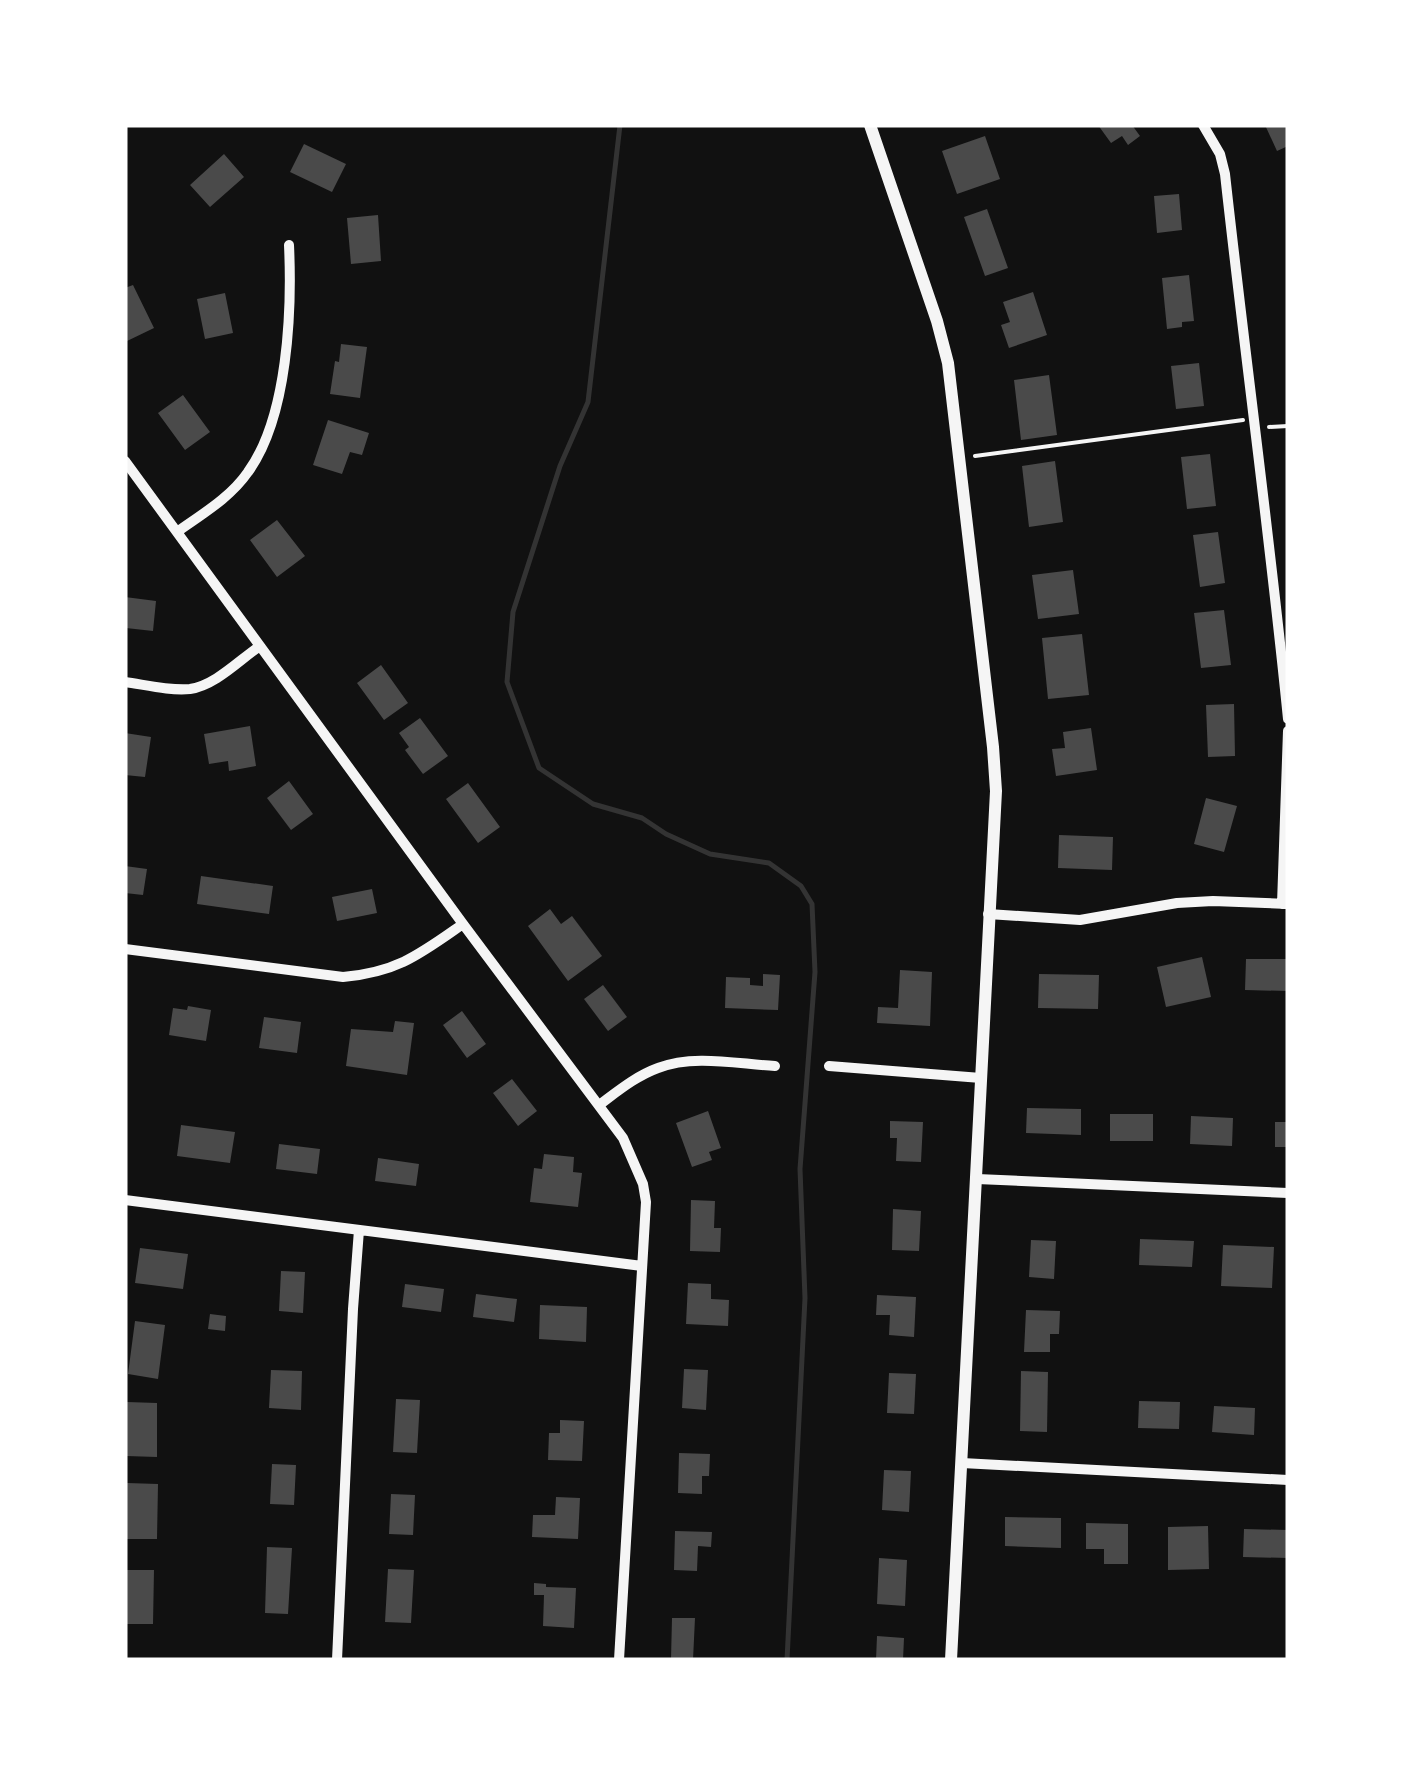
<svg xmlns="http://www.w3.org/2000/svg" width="1413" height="1785" viewBox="0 0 1413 1785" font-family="Lato,sans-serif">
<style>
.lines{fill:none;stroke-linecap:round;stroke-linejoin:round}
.stream{stroke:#333;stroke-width:5}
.building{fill:#4a4a4a}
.path{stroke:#f5f5f5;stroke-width:4}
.minor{stroke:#f5f5f5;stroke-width:10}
.tertiary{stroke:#f5f5f5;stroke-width:12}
</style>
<rect width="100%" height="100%" fill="#111"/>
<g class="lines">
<path class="stream" d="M620,125L588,402L560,466L513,612L507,682L539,768L593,804L642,818L666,834L710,854L769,863L801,886L812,904L815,972L800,1169L805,1298L787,1660"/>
</g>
<path class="building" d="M1098,125H1132L1140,136L1128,145L1122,136L1111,143Z
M1265,125H1288V146L1277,151Z
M985,136L1000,179L957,194L942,151Z
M304,144L346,164L332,192L290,172Z
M224,154L244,177L210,207L190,185Z
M1179,194L1182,230L1157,233L1154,196Z
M987,209L1008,268L985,276L964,217Z
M378,215L381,261L351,264L347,218Z
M1189,275L1194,321L1182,322V327L1167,329L1162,278Z
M133,285L154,328L125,342V288Z
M1033,292L1047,335L1009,348L1001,325L1010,322L1003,302Z
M225,293L233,333L205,339L197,299Z
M341,344L367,347L360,398L330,394L335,361L339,362Z
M1199,363L1204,406L1176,409L1171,366Z
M1049,375L1057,435L1021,440L1014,380Z
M183,395L210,432L185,450L158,413Z
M328,420L369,433L362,455L350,452L342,474L313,465Z
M1210,454L1216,506L1187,509L1181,457Z
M1055,461L1063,522L1029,527L1022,466Z
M277,520L305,556L277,577L250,540Z
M1218,532L1225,583L1200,587L1193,535Z
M1073,570L1079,614L1038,619L1032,575Z
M125,597L156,601L153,631L126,628Z
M1224,610L1231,665L1201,668L1194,613Z
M1082,634L1089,695L1048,699L1042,638Z
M381,665L408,703L384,720L357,683Z
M1234,704L1235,756L1208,757L1206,705Z
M420,718L448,756L423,774L405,750L409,747L399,733Z
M250,726L256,766L229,771L228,761L209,764L204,734Z
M1091,728L1097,770L1056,776L1052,749L1065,748L1063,732Z
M125,733L151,737L145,777L125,775Z
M289,781L313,814L291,830L267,798Z
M468,783L500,827L478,843L446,799Z
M1206,798L1237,806L1224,852L1194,844Z
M1059,835L1113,837L1112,870L1058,868Z
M125,866L147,869L143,895L125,893Z
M201,876L273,886L269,914L197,904Z
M372,889L377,913L337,921L332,897Z
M550,909L561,924L572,916L602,956L568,981L528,926Z
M1202,957L1211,997L1166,1007L1157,967Z
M1246,959H1288V991L1245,990Z
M900,970L932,972L930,1026L877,1023L878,1007L898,1008Z
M763,974L780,975L778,1010L725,1008L726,977L750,978V985L763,986Z
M1039,974L1099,975L1098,1009L1038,1008Z
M603,985L627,1017L608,1031L584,999Z
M188,1006L211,1010L206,1041L169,1035L173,1008L187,1010Z
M462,1011L486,1044L467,1058L443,1025Z
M264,1017L301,1022L297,1053L259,1048Z
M395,1021L414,1023L407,1075L346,1066L351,1029L393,1032Z
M512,1079L537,1111L518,1126L493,1093Z
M1027,1108L1081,1109V1135L1026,1133Z
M708,1111L721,1148L709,1152L712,1160L692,1167L676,1123Z
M1110,1114H1153V1141H1110Z
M1191,1116L1233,1118L1232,1146L1190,1144Z
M890,1121L923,1122L921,1162L896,1161L897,1138H890Z
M1275,1122H1288V1147H1275Z
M181,1125L235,1132L230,1163L177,1156Z
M279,1144L320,1149L317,1174L276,1169Z
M544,1154L574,1157L573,1172L582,1173L578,1207L530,1202L534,1168L542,1169Z
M378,1158L419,1164L416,1186L375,1181Z
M691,1200L715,1201L714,1228H721L720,1252L690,1251Z
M893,1209L921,1211L919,1251L892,1250Z
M1140,1239L1194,1241L1192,1267L1139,1265Z
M1031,1240L1056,1241L1054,1279L1029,1277Z
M1223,1245L1274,1247L1272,1288L1221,1286Z
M140,1248L188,1254L183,1289L135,1283Z
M281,1271L305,1272L303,1313L279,1311Z
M688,1283L711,1284V1299L729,1300L728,1326L686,1324Z
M405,1284L444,1289L441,1312L402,1307Z
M476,1294L517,1299L514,1322L473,1317Z
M877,1295L916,1297L914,1337L889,1335L890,1315H876Z
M540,1305L587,1307L586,1342L539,1339Z
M1026,1310L1060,1311L1059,1334H1050V1352H1024Z
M210,1314L226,1316L225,1331L208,1329Z
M135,1321L165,1325L158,1379L128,1374Z
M684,1369L708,1370L706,1410L682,1408Z
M271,1370L302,1371L301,1410L269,1408Z
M1021,1371L1048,1372L1047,1432L1020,1431Z
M889,1373L916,1374L914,1414L887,1413Z
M396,1399L420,1400L417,1453L393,1452Z
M1139,1401L1180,1402L1179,1429L1138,1428Z
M127,1402L157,1403V1457L126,1456Z
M1214,1406L1255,1408L1254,1435L1212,1432Z
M560,1420L584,1421L582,1461L548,1460L549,1433H560Z
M679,1453L710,1454L709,1476H702V1494L678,1493Z
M272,1464L296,1465L294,1505L270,1504Z
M884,1470L911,1471L909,1512L882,1510Z
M127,1483L158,1484L157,1539H126Z
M391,1494L415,1495L413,1535L389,1534Z
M556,1497L580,1498L578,1539L532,1537L533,1515H555Z
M1005,1517L1061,1518V1548L1005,1546Z
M1086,1523L1128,1524V1564H1104V1549H1086Z
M1208,1526L1209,1569L1168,1570V1527Z
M1244,1529L1288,1530V1558L1243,1557Z
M675,1531L712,1532L711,1547L698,1546L697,1571L674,1570Z
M267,1547L292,1548L288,1614L265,1613Z
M879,1558L907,1560L905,1606L877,1604Z
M388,1569L414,1570L411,1623L385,1622Z
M125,1570H154L153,1624H125Z
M534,1583L546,1584V1587L576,1588L574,1628L543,1626L544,1595H534Z
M672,1618H695L693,1660L671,1659Z
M877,1636L904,1638L903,1660H876Z"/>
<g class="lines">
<path class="path" d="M1269,427L1288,426
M975,456L1243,420"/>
<path class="minor" d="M1203,125L1220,154L1225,174C1245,356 1270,537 1288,719
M125,461L463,924L623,1138L643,1184L646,1202L619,1660
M177,532C202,514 230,498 248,472C288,417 292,311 289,245
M125,682C146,685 170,691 190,689C216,685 239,660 260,646
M1282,904L1288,731
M988,914L1080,920L1177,903L1213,901L1288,904
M125,949L343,977C398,972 420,954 463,924
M829,1066L981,1078
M599,1105C618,1091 636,1076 658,1068C694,1054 737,1064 775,1066
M977,1179L1288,1193
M125,1200L642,1266
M962,1463L1288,1480
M337,1660L353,1309L359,1230"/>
<path class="tertiary" d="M870,125L937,321L948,363L993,747L996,791L951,1660"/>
</g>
<rect width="1413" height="1785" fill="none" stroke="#ffffff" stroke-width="255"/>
</svg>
